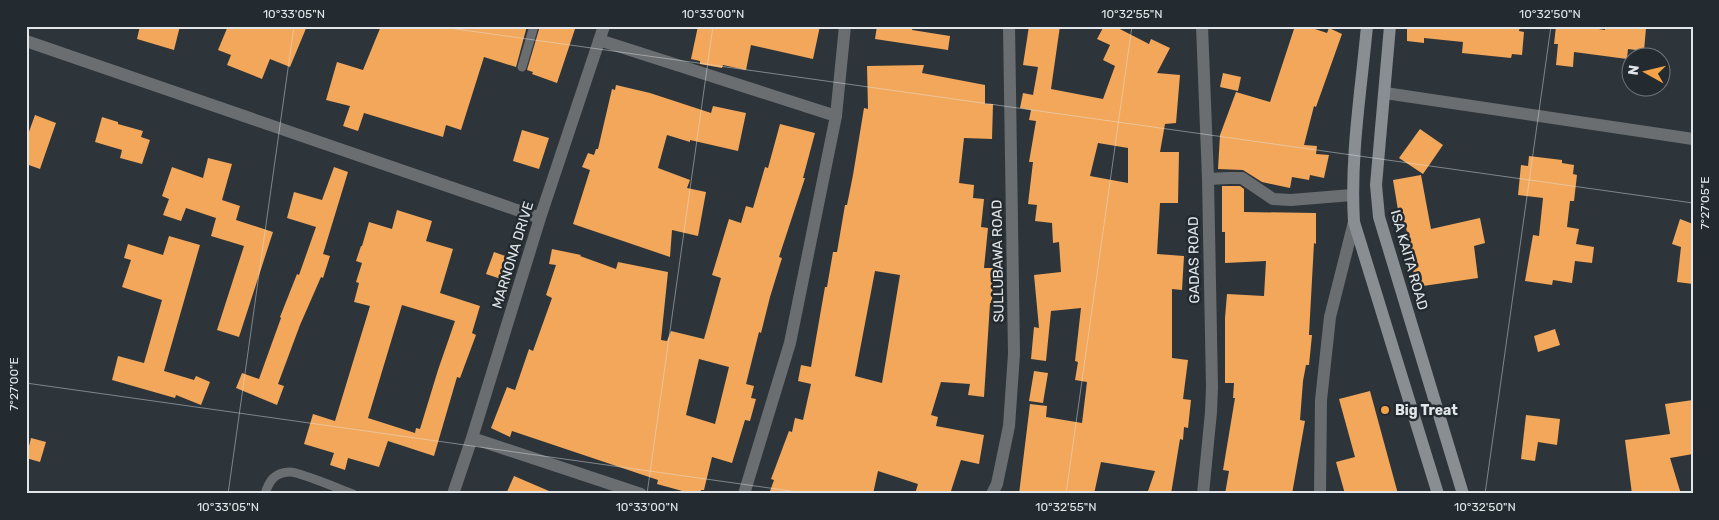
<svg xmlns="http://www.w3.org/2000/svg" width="1719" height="520" viewBox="0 0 1719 520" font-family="Rubik,sans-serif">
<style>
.building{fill:#f3a75a;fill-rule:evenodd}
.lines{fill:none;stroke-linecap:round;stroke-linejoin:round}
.lane{stroke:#6b6e70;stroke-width:9}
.street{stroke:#6b6e70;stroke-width:12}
.secondary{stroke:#898e92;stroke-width:12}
.ticks{fill:none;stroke:#e2e6e9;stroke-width:1;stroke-opacity:0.45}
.poi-dot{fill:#f6a247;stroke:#242b30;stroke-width:2}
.labels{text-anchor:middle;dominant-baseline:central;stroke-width:5;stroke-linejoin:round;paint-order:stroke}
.street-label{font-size:14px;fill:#e2e6e9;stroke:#242b30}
.poi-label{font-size:14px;font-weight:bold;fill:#e2e6e9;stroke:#242b30;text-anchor:start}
.neatline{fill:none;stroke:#e2e6e9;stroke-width:2}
.ticks-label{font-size:12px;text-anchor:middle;fill:#e2e6e9}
</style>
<rect width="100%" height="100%" fill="#2e353a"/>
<path class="building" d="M140,26H180L174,50L137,39Z
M228,26H307L290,67L270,59L262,79L227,65L231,55L218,50Z
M381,26H527L516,67L484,57L461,130L446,125L443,137L364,113L358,131L343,126L350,106L326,100L337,62L363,70Z
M540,26H576L557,83L532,74L533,72L527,70Z
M698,26H820L813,59L751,45L746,70L723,65L722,68L700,64V61L691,59Z
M877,26H913L912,30L950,36L948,50L875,39Z
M1029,26H1060L1051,89L1103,99L1115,66L1103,60L1110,45L1097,39L1104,26H1114L1149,44L1151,39L1170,48L1157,73L1180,75L1176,123L1165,124L1160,152H1179L1178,203H1160L1157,254L1184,256L1182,290L1172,289V358L1188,360L1183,399L1191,400L1188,428L1184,427L1183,440L1180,439L1171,494H1147L1155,471L1101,462L1094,494H1019L1030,404L1047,406L1046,417L1082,423L1087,382L1075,380L1078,362L1075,361L1081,308L1051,311L1046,361L1031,359L1034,327L1039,328L1034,275L1061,272L1059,242L1053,243L1052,223L1035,221L1037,205L1028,204L1033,162H1029L1036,121L1029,120L1031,110L1020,108L1023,93L1033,95L1038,67L1023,65ZM1098,143L1128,148V183L1090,176Z
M1295,26H1306L1327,33L1329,28L1342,34L1316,107L1314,106L1304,145L1317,146L1316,154L1329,155L1324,178L1310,175L1309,180L1292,177L1290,188L1262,182L1243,170L1218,169L1220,135L1236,92L1270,102Z
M1407,26H1520L1519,31L1524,32L1522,55L1512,54L1511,58L1462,53L1463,42L1424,38V43L1407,41Z
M1556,26H1579L1605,30V26L1646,28L1644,51L1628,49L1627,59L1574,52L1573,67L1556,65L1558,44H1554Z
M924,65L922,73L985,85V104H993L992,139L964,138L959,183L974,185L973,198L984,199L981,227L988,228L984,268H993L992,303H990L984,397L968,395L970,384L941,382L931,415L938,417L936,426L984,435L979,464L961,460L950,494H915L918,484L878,471L873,494H769L774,480L771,479L789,431L792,432L795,418L803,420L811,384L798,381L801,365L811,367L825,287H827L833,252H837L845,205H847L853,175L864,108L868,109L867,66ZM875,271L900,275L882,383L855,376Z
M1223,73L1241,77L1238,91L1220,87Z
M616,85L650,93L711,113L713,106L746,113L738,151L690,140V142L667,135L658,168L690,180L687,188L706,192L698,236L672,230L670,257L573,224L590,170L582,167L588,153L594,155L596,149H598L612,89L615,90Z
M35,115L56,123L40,169L26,164V140Z
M102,117L118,122V124L143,131L141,137L150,140L142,164L120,158L122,150L95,142Z
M780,124L815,133L803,178H805L779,257L782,258L770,297L761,333L759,332L746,384L754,386L751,398L756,399L750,421L745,420L732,463L712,457L704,490H701L700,494H693L657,484L658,480L512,431L510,437L491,428L507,387L515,390L529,349L533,351L552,298L546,295L556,265L549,264L552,249L581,255L580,256L616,269L618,262L668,272L661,340L667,341L671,331L704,339L721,278L712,275L729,219L741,223L746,206L753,208L765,167L768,168ZM699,359L729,367L715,424L686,415Z
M1420,129L1443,145L1423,174L1399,158Z
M522,130L549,138L539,169L513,161Z
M1529,156L1562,160V163L1574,165L1573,174L1577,175L1574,201H1570L1567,227L1579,229L1576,244L1594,247L1592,263L1575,261L1572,283L1553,280L1552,285L1525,281L1533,235L1539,236L1543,198L1518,195L1521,165L1528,166Z
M208,158L232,164L222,200L240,206L236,220L273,232L239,337L217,330L244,246L211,236L216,218L186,208L181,221L163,215L169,199L162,196L172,167L203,178Z
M334,167L348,172L323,254L330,256L323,278L321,277L300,325L278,384L284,386L277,405L236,388L242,373L259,379L281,318L280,317L297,274L299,275L316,227L287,218L294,192L322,200Z
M1421,175L1431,229L1480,218L1485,243L1474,246L1478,278L1416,287L1406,227L1401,228L1393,180Z
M1222,186H1240L1244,189V212L1316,213V244L1314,243L1309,335H1312L1309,365H1306L1303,381L1300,420L1305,421L1292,494H1225L1229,471L1223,470L1235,398H1233L1234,383H1225V318L1227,294L1264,296L1266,261L1225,263V232H1222Z
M397,210L432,221L426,241L453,249L440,293L480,306L472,333L476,335L460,378L457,377L434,456L388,441L379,467L348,458L345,470L330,465L334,453L304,444L313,414L335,421L370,306L354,302L359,283L356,282L362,263L356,261L361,246H362L369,222L392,229ZM402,305L455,321L438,370L420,429L416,428L415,433L368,418Z
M1680,219L1693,224V284L1677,282L1681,247L1672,244Z
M169,236L200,245L164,371L194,380L196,376L210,382L201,405L176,395L175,398L112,380L118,356L144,363L162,300L122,287L131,260L124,258L128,244L163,255Z
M494,252L508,257L501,279L486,274Z
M1555,329L1560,345L1538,352L1534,336Z
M1034,371L1048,373L1043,403L1029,401Z
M1370,391L1398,494H1345L1336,462L1355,457L1339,399Z
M1693,400V454L1670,458L1681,494H1632L1625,440L1670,434L1665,404Z
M1526,415L1560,419L1557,445L1538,442L1535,461L1521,459Z
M31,438L46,442L40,462L26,458Z
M514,476L556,494H506Z"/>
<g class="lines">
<path class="lane" d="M522,67L534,26
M265,494C269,481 274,473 289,472C298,471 342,490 353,494"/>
<path class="street" d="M1202,26L1208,179L1212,387L1211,412L1203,494
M599,40L836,116
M26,41L540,218
M1385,93L1693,139
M1208,179L1229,178H1242L1273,199L1291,200L1352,195
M472,438L641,494
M453,494L472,438L540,218L604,26
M744,494L790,343L836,116L845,26
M992,494L997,484L1009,426L1014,354L1009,26
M1320,494L1321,400L1330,317L1354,222"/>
<path class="secondary" d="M1367,26C1361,91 1350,157 1354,222L1438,494
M1390,26L1376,185L1379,217L1463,494"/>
</g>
<path class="ticks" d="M435,26L1693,203M26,383L812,494M228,494L294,26M647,494L713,26M1066,494L1132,26M1485,494L1551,26"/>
<circle class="poi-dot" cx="1385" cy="410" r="5"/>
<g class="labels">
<g class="street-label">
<text transform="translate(513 255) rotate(-73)">MARNONA DRIVE</text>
<text transform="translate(1194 260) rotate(-91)">GADAS ROAD</text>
<text transform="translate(1409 260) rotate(74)">ISA KAITA ROAD</text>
<text transform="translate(998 261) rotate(-91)">SULLUBAWA ROAD</text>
</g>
<g class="poi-label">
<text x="1395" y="410">Big Treat</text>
</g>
</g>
<rect width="1719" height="520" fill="none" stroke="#242b30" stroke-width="55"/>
<g transform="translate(1646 72) rotate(278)"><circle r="24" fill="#242b30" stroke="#70767a"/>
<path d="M0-4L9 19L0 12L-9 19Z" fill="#f6a247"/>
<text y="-8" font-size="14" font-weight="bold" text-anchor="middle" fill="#e2e6e9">N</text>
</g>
<rect x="28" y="28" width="1664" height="464" class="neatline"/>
<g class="ticks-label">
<text x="294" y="18">10°33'05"N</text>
<text x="713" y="18">10°33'00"N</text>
<text x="1132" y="18">10°32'55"N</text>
<text x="1550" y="18">10°32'50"N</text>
<text transform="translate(1705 203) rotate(-90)" y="4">7°27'05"E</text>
<text transform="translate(14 384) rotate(-90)" y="4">7°27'00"E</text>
<text x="228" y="511">10°33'05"N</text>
<text x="647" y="511">10°33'00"N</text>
<text x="1066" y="511">10°32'55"N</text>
<text x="1485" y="511">10°32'50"N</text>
</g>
</svg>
